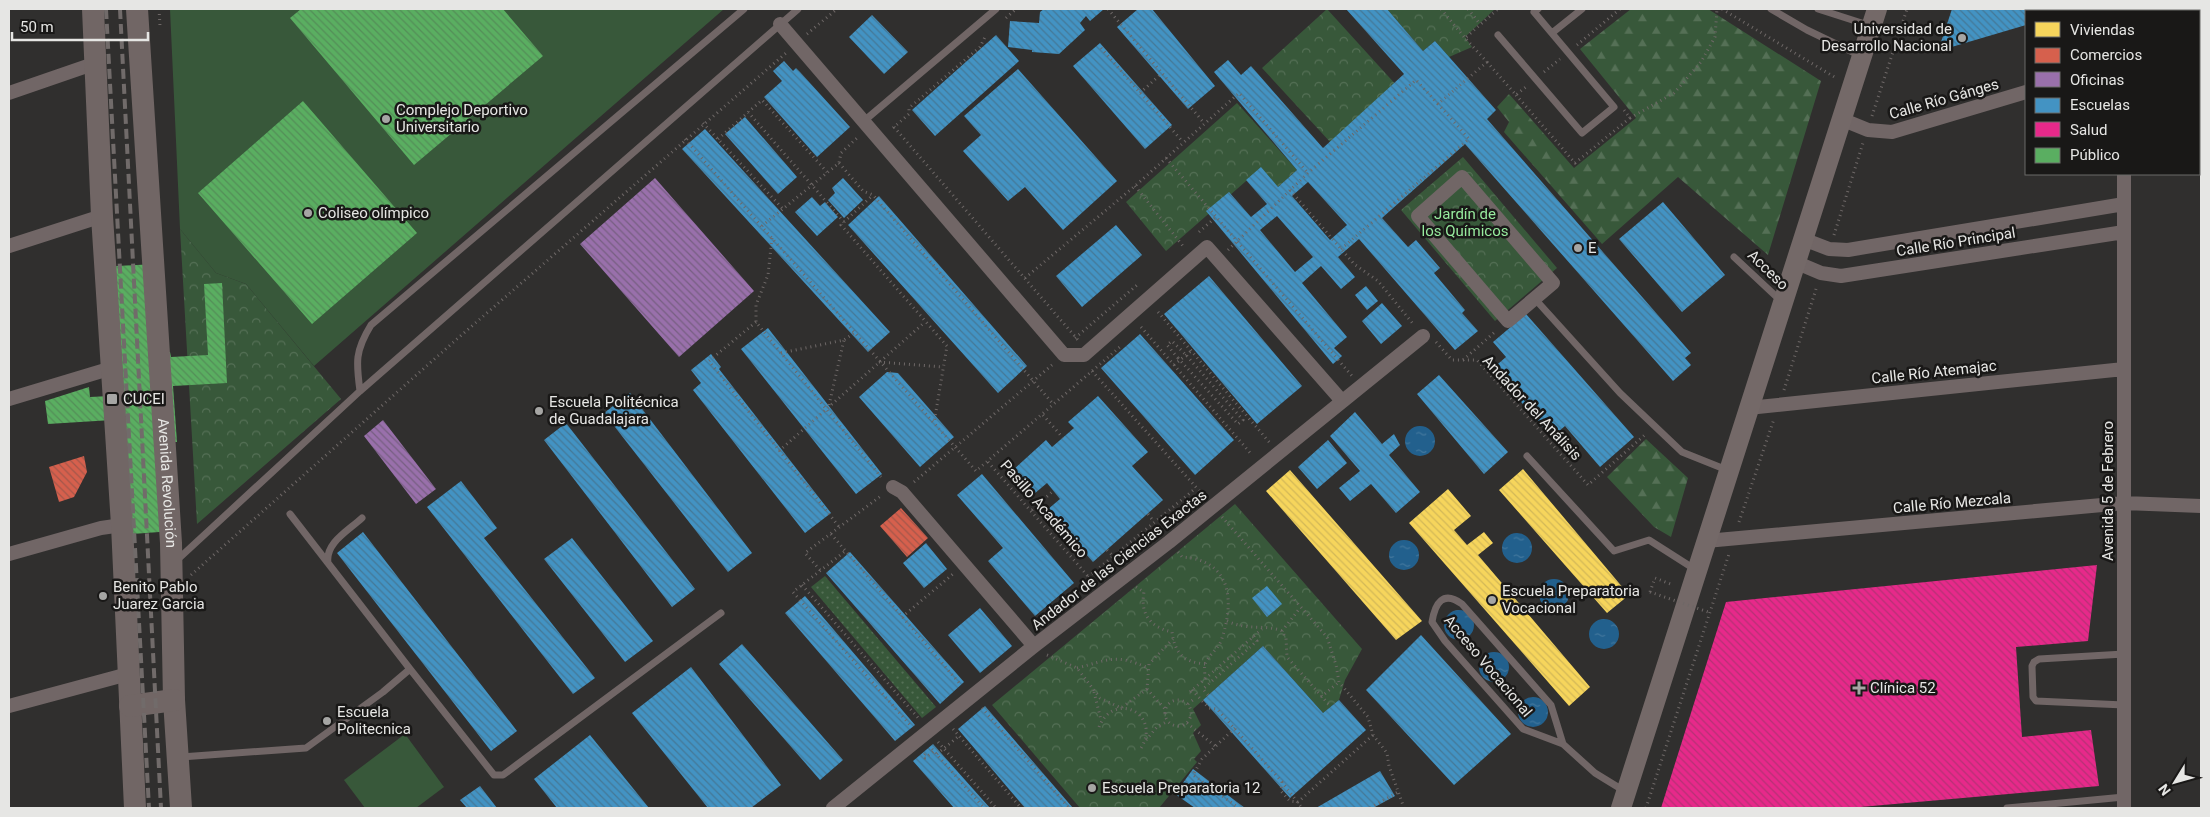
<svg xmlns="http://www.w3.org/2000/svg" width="2210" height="817" viewBox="0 0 2210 817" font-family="Roboto,sans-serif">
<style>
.forest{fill:url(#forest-firs)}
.park{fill:url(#park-crowns)}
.garden{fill:url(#garden-dots)}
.pitch{fill:#38583a}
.water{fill:url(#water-ripples)}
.homes{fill:url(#homes-back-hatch)}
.shops{fill:url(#shops-back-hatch)}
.offices{fill:url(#offices-back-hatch)}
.schools{fill:url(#schools-back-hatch);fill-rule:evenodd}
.health{fill:url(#health-back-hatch)}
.public{fill:url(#public-back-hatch)}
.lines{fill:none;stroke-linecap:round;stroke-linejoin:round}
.path{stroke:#6e6867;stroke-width:3;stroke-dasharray:1 4;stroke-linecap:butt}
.lane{stroke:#716666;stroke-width:7}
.street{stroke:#716666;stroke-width:14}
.secondary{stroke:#746968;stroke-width:20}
.primary{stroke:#716665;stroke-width:22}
.rail{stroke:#716b6a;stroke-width:4;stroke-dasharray:10 5;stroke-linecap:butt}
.path-bridge{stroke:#6e6867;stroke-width:3;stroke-dasharray:1 4;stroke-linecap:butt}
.poi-dot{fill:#a6a6a4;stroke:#191817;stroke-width:2}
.labels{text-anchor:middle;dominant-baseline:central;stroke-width:5;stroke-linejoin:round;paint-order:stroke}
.poi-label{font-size:15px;fill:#e6e6e4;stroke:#191817;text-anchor:start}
.street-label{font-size:15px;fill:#e6e6e4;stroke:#191817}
.park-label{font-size:15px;fill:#97eb9e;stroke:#191817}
</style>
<defs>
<pattern id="forest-firs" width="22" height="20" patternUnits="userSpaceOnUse" patternTransform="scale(1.25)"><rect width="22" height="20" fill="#38583a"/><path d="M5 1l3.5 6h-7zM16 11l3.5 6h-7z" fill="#557056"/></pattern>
<pattern id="park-crowns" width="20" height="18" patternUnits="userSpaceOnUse" patternTransform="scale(1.25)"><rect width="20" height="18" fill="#38583a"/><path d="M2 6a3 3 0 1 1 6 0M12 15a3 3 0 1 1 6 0" fill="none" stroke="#557056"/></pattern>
<pattern id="garden-dots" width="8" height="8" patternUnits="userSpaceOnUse" patternTransform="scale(1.25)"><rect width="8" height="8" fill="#38583a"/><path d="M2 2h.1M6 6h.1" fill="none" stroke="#557056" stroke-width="1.8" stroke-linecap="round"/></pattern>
<pattern id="water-ripples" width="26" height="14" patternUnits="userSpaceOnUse" patternTransform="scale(1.25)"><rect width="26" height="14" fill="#22608d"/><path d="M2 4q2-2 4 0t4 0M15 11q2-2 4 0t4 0" fill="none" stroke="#42779d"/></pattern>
<pattern id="homes-back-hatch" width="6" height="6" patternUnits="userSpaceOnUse" patternTransform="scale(1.25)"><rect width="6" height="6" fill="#f6d55c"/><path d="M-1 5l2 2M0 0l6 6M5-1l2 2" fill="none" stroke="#d3b857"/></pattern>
<pattern id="shops-back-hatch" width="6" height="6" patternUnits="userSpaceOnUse" patternTransform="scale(1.25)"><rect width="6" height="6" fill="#d6604d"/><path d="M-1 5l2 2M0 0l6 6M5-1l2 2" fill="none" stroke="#a3574a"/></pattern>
<pattern id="offices-back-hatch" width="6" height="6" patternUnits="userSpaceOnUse" patternTransform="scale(1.25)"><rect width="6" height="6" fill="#9970ab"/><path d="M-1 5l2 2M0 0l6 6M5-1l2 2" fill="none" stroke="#775f82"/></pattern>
<pattern id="schools-back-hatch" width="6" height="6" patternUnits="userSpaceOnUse" patternTransform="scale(1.25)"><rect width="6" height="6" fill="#4393c3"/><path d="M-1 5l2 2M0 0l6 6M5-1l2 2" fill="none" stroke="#447897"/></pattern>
<pattern id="health-back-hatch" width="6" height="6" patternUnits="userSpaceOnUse" patternTransform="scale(1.25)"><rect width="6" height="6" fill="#e7298a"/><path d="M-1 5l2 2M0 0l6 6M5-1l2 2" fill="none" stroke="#b63175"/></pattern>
<pattern id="public-back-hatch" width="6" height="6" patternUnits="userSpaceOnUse" patternTransform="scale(1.25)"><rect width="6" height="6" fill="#5aae61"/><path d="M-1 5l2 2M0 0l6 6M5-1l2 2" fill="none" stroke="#548e58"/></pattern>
</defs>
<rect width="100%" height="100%" fill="#302f2e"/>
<path class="forest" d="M1631,9H1708L1821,81L1768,255L1678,177L1602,244L1504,132L1509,122L1497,107L1509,94L1574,168L1636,118L1580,49Z
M1646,439L1688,478L1671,537L1654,527L1607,477Z"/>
<path class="park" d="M1327,9L1398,87L1332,144L1262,68Z
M1387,9H1495L1465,37L1472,47L1449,57L1435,41L1423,51Z
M1237,103L1297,170L1278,187L1261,168L1166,251L1126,202Z
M1463,157L1557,268L1495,321L1401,210Z
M180,229L216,273L246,284L341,399L197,524Z
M1235,504L1362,649L1345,680L1339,700L1323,713L1263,646L1193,709L1201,725L1193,733L1201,751L1194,759L1197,762L1159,808H1080L992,705Z"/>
<path class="garden" d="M825,576L936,707L922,718L811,587Z"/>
<path class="pitch" d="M170,9H724L314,366L246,284L216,273L180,229Z
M405,734L444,787L416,808H365L344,780Z"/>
<path class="water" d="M1405 441a15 15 0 1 1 30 0a15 15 0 1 1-30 0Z
M1502 548a15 15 0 1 1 30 0a15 15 0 1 1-30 0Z
M1389 555a15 15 0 1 1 30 0a15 15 0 1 1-30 0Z
M1539 594a15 15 0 1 1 30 0a15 15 0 1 1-30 0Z
M1444 625a15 15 0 1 1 30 0a15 15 0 1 1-30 0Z
M1589 634a15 15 0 1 1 30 0a15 15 0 1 1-30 0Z
M1479 667a15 15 0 1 1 30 0a15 15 0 1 1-30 0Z
M1518 712a15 15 0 1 1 30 0a15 15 0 1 1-30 0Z"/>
<path class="homes" d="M1523,469L1629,595L1607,613L1499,490Z
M1290,470L1422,621L1396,640L1266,491Z
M1448,489L1471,516L1454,530L1467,545L1484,532L1493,543L1478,555L1590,687L1569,706L1409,523Z"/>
<path class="shops" d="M84,456L87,472L74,497L59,502L49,467Z
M901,508L928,538L907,557L880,526Z"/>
<path class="offices" d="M655,178L754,291L679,357L580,244Z
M383,420L436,489L416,504L364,436Z"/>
<path class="schools" d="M1044,9H1104L1090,21L1086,16L1080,23L1085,30L1059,54L1032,52V50L1008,47L1010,21L1039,23L1040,12Z
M1138,9H1152L1215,86L1188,109L1117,27Z
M1346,9H1387L1423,51L1435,41L1496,110L1487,119L1691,353L1685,358L1691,365L1673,381L1465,144L1382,218L1408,247L1416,240L1440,268L1434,273L1465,310L1462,313L1478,331L1455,350L1359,239L1338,257L1355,277L1341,289L1321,266L1302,283L1347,337L1334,348L1342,356L1333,364L1206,211L1229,192L1251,217L1267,204L1246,180L1261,167L1278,187L1297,170L1214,72L1228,60L1241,75L1251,66L1323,148L1404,74ZM1308,182L1347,225L1330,240L1292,196ZM1277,216L1313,257L1295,272L1260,230Z
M1952,9H2080L2073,11H2026V25L1938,51Z
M872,15L908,52L884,74L849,37Z
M996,35L1019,61L935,136L912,110Z
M1100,43L1172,125L1145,149L1073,66Z
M784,61L793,71L796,68L800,72L850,127L817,157L764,97L782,81L773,71Z
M1018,69L1117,181L1063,230L1025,187L1008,201L963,151L981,135L964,116Z
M745,117L797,177L778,194L725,134Z
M705,129L890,332L868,352L682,149Z
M843,178L863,200L844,218L828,200L835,193L832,188Z
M879,196L1027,366L998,393L848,225Z
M812,197L820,206L825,202L838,217L817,236L795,212Z
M1663,202L1725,275L1682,312L1619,239Z
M1116,225L1142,255L1082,307L1056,276Z
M1209,276L1302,386L1257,424L1164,314Z
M1366,286L1378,301L1367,310L1355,295Z
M1382,303L1402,326L1381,344L1362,321Z
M1526,314L1634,437L1600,467L1565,426L1552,437L1492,369L1506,357L1493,342Z
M768,328L882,474L856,494L741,349Z
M1140,334L1234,440L1195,475L1101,368Z
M711,354L721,367L719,369L831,513L805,533L693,390L701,383L691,370Z
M887,372L898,373L954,437L920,467L859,397Z
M1439,375L1508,452L1484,474L1417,394Z
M630,393L752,553L728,572L604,413Z
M1098,396L1148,452L1132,466L1163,500L1093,562L1047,510L1060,499L1047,483L1034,494L1013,470L1046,440L1052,447L1074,428L1068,422Z
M1355,412L1382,444L1394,434L1400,445L1389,455L1420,492L1396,513L1371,484L1350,501L1339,488L1360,471L1330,436Z
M566,423L695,589L672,607L544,440Z
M1328,440L1347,463L1317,489L1298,467Z
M982,474L1074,583L1035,616L988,561L1003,548L957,495Z
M461,481L497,528L484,538L595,678L573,694L427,507Z
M363,532L517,731L491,751L337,553Z
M572,538L653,641L625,662L544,559Z
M926,543L947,569L924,588L903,563Z
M850,552L964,682L940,704L826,573Z
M1267,586L1282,604L1267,617L1252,598Z
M805,596L915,725L895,741L785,613Z
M980,608L1012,646L980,673L948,635Z
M1421,635L1511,734L1454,785L1366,690Z
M742,644L843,760L820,780L719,664Z
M1263,646L1323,713L1339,700L1366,730L1290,798L1203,700Z
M691,667L781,785L751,808H708L632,713Z
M985,706L1073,808H1025L958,729Z
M590,735L649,808H557L534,779Z
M933,744L990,808H954L913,761Z
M1193,769L1245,808H1195L1175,794Z
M1380,771L1395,796L1373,808H1316Z
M480,786L497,808H467L460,800Z"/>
<path class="health" d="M2097,565L2088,641L2016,647L2022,737L2091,730L2099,786L1849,808H1661L1726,602Z"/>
<path class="public" d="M301,9H503L543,56L414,165L290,18Z
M303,101L417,233L312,324L198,193Z
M157,264L162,352H170L171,357L208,355L204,284L222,283L227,383L173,386L177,442H167L173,531L132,534L112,420L48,424L45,401L89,387L90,397L110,396L116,266Z"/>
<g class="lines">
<path class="path" d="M159,9L160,26
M1108,9L1204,123
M1441,9L1465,38
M1468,9L1480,24
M1722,9L1836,78
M1006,18L1016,9
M807,34L837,9
M1577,45L1620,9
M1101,48L1183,142
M1487,62L1516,95L1527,86
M1544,72L1560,59
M1140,93L1162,73
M1516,95L1575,163L1630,118L1624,110
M748,112L844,222L841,225L947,346L934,423
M1872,116L1907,9
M1630,118L1674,93L1701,62L1715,37L1717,9
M703,123L783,209
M894,127L1078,340
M893,128L909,114V108L980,47L986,35
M685,139L976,471L1121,346
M718,139L762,100L827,172
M1166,158L1352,376
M839,163L863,191L873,195L1054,405
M1135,186L1183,246
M1290,190L1354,264L1378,281L1414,325
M844,222L873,195
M762,226L839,163L841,153L857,138
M1199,232L1216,217
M1834,235L1863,143
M772,238L768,275L756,305V322L881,477
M1341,249L1469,139L1438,104
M1228,250L1308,173L1416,80L1438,104L1487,62L1465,38L1498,9
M1025,278L1135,186L1239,93L1308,173
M1158,312L1270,443
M756,322L709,361L840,528
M1141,327L1252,455
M1075,338L1137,285
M1436,342L1452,360H1477L1588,485L1647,433
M781,353L844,340L854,333
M1178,358L1167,345L1172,341L1186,355
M1463,360L1496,331
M879,362L943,367
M1174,365L1191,351
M1092,371L1203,495
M1784,390L1817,286
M829,405L844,340
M1043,415L1063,438
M779,451L925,322
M988,462L1093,582
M914,482L1052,365
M1032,510L1053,491
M1148,514L1154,522
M1222,517L1327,637L1336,665L1339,682L1368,717L1373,735L1387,753L1389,766L1404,808
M1739,522L1774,419
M831,534L961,685
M1107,550L1113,556
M844,552L793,592L911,726
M1178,552L1182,557C1232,560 1235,602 1221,641C1217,650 1208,656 1205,664C1204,668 1205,675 1205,679
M820,570L805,553L882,495
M191,575L457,339L786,53
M1088,577L1196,488
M802,585L920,720
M1136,587L1144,592C1140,614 1150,627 1172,632C1175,654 1184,662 1205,664
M1650,592L1655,578L1673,585
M902,617L953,574
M1227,621C1248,631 1265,624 1282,631L1286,638L1287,657L1331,707
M1282,631L1300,608
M1047,655L1077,668L1100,698L1121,708L1147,689L1149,664L1173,639
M1077,668C1109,660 1115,653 1148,668
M1147,689L1165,709
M1192,690L1209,708L1217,709L1282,782L1302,808
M1094,692L1101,720
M1190,692L1262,629
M1208,695L1203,689L1257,641L1253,637
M1321,697L1339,682
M1165 713a13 13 0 1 1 26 0a13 13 0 1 1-26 0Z
M1188,704L1195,698
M982,708L1069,808
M1187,723L1215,746
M1099,727C1114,690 1162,714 1141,748
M1235,728L1202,759L1193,775L1239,808
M953,729L1021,808
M1146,740L1157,727L1168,721
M938,742L996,808
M932,749L984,808
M925,754L923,756L925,758L934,751
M937,754L959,736
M1282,782L1281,791L1290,801L1298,802L1373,735
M1370,808L1398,792
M1646,808L1729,554"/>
<path class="lane" d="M1771,9L1807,30L1861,56
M1818,9L1871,26
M1552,33L1582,9
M1498,35L1582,133L1614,107L1534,12L1538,9
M864,121L996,9
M1734,257L1782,302
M1535,299L1620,393L1682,452L1727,470
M360,391C356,362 355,351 371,325L744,9
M1527,456L1614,551L1649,540L1696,570
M290,514L410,669
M176,561L360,391L798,9
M328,563C325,543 348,531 362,518
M2124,705L2036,701L2033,697L2032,666L2034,662L2039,659L2124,654
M1563,744L1551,705L1462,604C1443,590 1435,603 1432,622L1445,641L1523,729L1563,744L1595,773L1626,792
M181,757L306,748L383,692L410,669L494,775H503L721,613
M2007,808L2124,797"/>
<path class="street" d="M2118,9L2119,11
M2140,11L2141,9
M780,24L1064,355H1084L1207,247L1342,401
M9,93L96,63
M1841,119L1868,130L1892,132L2026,92
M1462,177L1553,283L1508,321L1418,216Z
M1803,239L1829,249L1848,250L2124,204
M9,246L102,216
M1795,262L1821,273L1841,276L2124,232
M9,399L112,368
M1748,408L2124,369
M893,487L902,492L1034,646
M1706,541L2124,503L2201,506
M9,554L101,528L122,525
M9,706L128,674
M833,808L1034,646L1169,542L1423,336
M2124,808V174"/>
<path class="secondary" d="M1621,808L1877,9"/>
<g class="primary">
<path d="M93,9L102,216L122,525L135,808"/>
<path id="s1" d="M137,9L171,543L174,700L181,808"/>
<path d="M130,706L174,700"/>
</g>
<path class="rail" d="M106,9L149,808
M120,9L161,808"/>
<path class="path-bridge" d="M1178,358L1238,424L1243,420L1186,355
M1650,592L1711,613"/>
</g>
<g class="poi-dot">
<circle cx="1962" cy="38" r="5"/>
<circle cx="386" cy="119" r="5"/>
<circle cx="308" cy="213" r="5"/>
<circle cx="1578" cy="248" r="5"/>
<rect x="106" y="393" width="12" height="12" rx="2.5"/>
<circle cx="539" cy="411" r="5"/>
<circle cx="103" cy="596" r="5"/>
<circle cx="1492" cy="600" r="5"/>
<path d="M1856.5 680.5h5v5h5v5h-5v5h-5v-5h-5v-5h5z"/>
<circle cx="327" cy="721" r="5"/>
<circle cx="1092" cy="788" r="5"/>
</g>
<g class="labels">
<g class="poi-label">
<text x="1952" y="29" text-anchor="end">Universidad de<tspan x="1952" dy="17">Desarrollo Nacional</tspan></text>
<text x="396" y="110">Complejo Deportivo<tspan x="396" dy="17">Universitario</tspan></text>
<text x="318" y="213">Coliseo olímpico</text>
<text x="1588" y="248">E</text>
<text x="123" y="399">CUCEI</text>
<text x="549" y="402">Escuela Politécnica<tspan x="549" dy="17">de Guadalajara</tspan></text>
<text x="113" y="587">Benito Pablo<tspan x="113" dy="17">Juarez Garcia</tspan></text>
<text x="1502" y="591">Escuela Preparatoria<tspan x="1502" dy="17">Vocacional</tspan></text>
<text x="1870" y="688">Clínica 52</text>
<text x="337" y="712">Escuela<tspan x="337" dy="17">Politecnica</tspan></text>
<text x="1102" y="788">Escuela Preparatoria 12</text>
</g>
<g class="street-label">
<text transform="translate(1944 99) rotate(-16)">Calle Río Gánges</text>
<text transform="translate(1956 242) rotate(-9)">Calle Río Principal</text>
<text transform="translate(1768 270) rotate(44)">Acceso</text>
<text transform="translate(1934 372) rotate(-6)">Calle Río Atemajac</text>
<text transform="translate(1532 408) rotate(47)">Andador del Análisis</text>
<text stroke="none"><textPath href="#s1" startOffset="475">Avenida Revolución</textPath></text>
<text transform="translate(2108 491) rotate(-90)">Avenida 5 de Febrero</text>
<text transform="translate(1952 503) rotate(-5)">Calle Río Mezcala</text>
<text transform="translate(1044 509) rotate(49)">Pasillo Académico</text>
<text transform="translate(1119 560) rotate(-38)">Andador de las Ciencias Exactas</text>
<text transform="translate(1488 666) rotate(50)">Acceso Vocacional</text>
</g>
<g class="park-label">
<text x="1465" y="214">Jardín de<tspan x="1465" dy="17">los Químicos</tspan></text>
</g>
</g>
<rect width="2210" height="817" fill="none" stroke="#e6e6e4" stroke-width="20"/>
<rect x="2025" y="10" width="175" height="165" fill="#191817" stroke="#6b6a69"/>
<rect x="2035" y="22" width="25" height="15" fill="#f6d55c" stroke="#6b6a69"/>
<text x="2070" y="35" font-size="15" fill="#e6e6e4">Viviendas</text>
<rect x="2035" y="48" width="25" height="15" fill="#d6604d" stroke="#6b6a69"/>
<text x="2070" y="60" font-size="15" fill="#e6e6e4">Comercios</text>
<rect x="2035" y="72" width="25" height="15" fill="#9970ab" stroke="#6b6a69"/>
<text x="2070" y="85" font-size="15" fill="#e6e6e4">Oficinas</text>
<rect x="2035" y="98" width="25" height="15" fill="#4393c3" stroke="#6b6a69"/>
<text x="2070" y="110" font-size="15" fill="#e6e6e4">Escuelas</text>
<rect x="2035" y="122" width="25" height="15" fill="#e7298a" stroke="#6b6a69"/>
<text x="2070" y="135" font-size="15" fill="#e6e6e4">Salud</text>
<rect x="2035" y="148" width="25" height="15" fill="#5aae61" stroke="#6b6a69"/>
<text x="2070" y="160" font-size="15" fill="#e6e6e4">Público</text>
<g transform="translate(2175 782) rotate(233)" stroke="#191817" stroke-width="4" paint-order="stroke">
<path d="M0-4L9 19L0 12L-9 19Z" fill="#e6e6e4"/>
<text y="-8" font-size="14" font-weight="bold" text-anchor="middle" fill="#e6e6e4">N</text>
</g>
<path d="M12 32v8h136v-8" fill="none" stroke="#e6e6e4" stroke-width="2.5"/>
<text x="20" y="32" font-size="15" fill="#e6e6e4" stroke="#191817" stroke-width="4" paint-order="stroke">50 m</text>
</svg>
